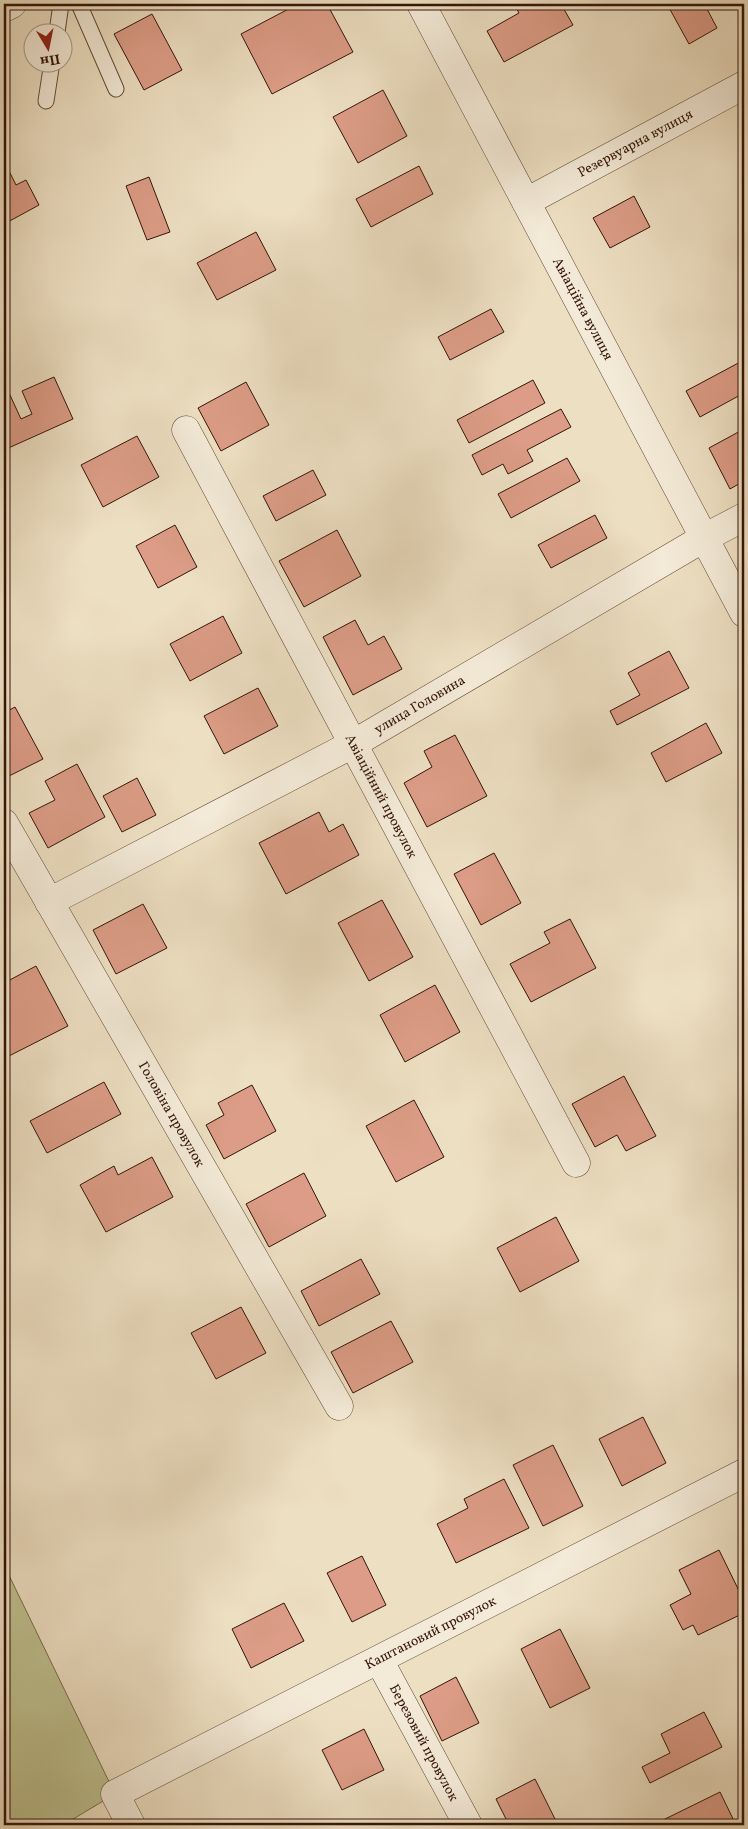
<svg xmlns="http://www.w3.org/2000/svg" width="748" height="1829" viewBox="0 0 748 1829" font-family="Vollkorn,serif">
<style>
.green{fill:#bec08f;stroke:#796a4c}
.building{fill:#dc9c87;stroke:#341508}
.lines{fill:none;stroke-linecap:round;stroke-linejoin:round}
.service-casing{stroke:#624836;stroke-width:17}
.minor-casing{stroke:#624836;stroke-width:29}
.service{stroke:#f3ead7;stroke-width:15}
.minor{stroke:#f3ead7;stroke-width:28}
.labels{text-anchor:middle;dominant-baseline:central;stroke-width:4.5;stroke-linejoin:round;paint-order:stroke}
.street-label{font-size:14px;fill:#341508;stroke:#f3ead7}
</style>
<rect width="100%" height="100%" fill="#eddfc2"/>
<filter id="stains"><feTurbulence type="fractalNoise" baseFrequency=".004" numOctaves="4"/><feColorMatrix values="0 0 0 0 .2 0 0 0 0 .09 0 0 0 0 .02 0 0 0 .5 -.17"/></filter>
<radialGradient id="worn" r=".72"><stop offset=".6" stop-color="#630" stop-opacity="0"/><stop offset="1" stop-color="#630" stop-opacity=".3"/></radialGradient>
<path class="green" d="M4,1565L115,1794L63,1825H4Z"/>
<path class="building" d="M298,4H327L353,52L272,94L241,34Z
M514,4H561L573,25L504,62L487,31L519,13Z
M667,4H715L707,9L717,28L689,44Z
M152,14L182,70L144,90L114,34Z
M383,90L407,136L358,163L333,117Z
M419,166L433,194L371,227L356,199Z
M9,171L16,185L26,180L39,205L6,223L4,219V174Z
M149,177L170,232L147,240L126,186Z
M634,196L650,227L610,248L593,218Z
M256,232L276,270L217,300L197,263Z
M491,309L504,332L450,360L438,337Z
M744,360V393L700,417L686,391Z
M54,377L73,419L4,450V382L21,419L32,414L22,391Z
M533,380L545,403L469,443L457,420Z
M246,382L269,425L221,451L198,408Z
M561,409L571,427L527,450L533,461L508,474L503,464L482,475L472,455Z
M744,429V481L730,489L709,448Z
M137,436L159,477L103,507L81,465Z
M567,458L580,481L511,518L498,494Z
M313,470L326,495L276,521L263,496Z
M595,515L607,538L551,568L538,545Z
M175,525L197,567L158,588L136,546Z
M337,530L361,576L304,607L279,561Z
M223,616L242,653L190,681L170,644Z
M355,620L368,645L384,636L402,669L353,695L323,637Z
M669,651L689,688L617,725L610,711L640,695L628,673Z
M258,688L278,726L224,754L204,716Z
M15,707L43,759L5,778L4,713Z
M706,723L722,753L666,782L651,753Z
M455,735L487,796L427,827L404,783L432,767L424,751Z
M77,764L105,817L48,848L29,813L55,800L45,781Z
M137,778L156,815L122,832L103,796Z
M319,812L329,832L343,824L359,855L286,894L259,843Z
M494,853L521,903L481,925L454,874Z
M382,900L413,957L369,981L338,923Z
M143,904L167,948L116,974L93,930Z
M570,919L596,968L531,1002L510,964L550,943L544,932Z
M36,966L68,1026L9,1056L4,1046V983Z
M435,985L460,1032L405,1062L380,1015Z
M624,1076L656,1136L626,1151L617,1135L595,1147L572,1104Z
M104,1082L121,1114L47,1153L30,1121Z
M252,1085L276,1131L224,1159L206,1125L224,1115L218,1103Z
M414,1100L444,1157L396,1182L366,1126Z
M152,1157L173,1197L106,1232L80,1185L114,1166L118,1175Z
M304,1173L326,1216L269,1247L246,1204Z
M556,1217L579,1261L520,1292L497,1248Z
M361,1259L380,1294L319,1326L301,1291Z
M241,1307L266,1353L216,1379L191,1333Z
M391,1321L413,1362L353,1393L331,1352Z
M643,1417L666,1463L622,1486L599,1439Z
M553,1445L583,1506L543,1526L513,1465Z
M504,1479L529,1528L456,1563L437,1524L468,1508L464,1499Z
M719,1550L744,1601V1613L698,1635L693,1625L683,1630L670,1605L691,1594L679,1570Z
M362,1556L386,1605L352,1622L327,1573Z
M284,1603L304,1641L251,1668L232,1629Z
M560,1629L590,1688L550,1708L521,1649Z
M456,1677L479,1723L442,1741L420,1696Z
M704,1712L722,1747L650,1783L642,1767L670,1753L661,1734Z
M364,1729L384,1770L342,1790L322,1750Z
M535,1779L558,1825H509L496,1799Z
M720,1792L736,1825H663L661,1821Z"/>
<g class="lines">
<g class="service-casing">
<path id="service" d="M79,4L116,89
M57,32L61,4
M46,101L52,62"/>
</g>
<g class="minor-casing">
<g id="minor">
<path id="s1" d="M421,4L744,613"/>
<path d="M4,8L12,4"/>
<path id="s2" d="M526,202L744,85"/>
<path id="s3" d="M186,430L576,1163"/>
<path id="s4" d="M4,823L339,1406"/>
<path id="s5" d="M49,902L353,744L704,538L744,517"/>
<path id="s6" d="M379,1660L468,1825"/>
<path id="s7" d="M131,1825L115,1794L744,1473"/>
</g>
</g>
<use href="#service" class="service"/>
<use href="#minor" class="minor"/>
</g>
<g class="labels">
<g class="street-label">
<text stroke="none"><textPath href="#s2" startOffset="124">Резервуарна вулиця</textPath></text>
<text stroke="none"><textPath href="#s1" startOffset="345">Авіаційна вулиця</textPath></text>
<text stroke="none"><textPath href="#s5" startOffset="420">улица Головина</textPath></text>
<text stroke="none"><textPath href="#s3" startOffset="415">Авіаційний провулок</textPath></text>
<text stroke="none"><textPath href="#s4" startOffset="336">Головіна провулок</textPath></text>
<text stroke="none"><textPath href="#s7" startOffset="389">Каштановий провулок</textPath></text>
<text stroke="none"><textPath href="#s6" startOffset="94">Березовий провулок</textPath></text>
</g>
</g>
<rect width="748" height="1829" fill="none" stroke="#eddfc2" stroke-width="20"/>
<rect x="5" y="5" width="738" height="1819" fill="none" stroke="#341508" stroke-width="2.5"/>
<rect x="10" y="10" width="728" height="1809" fill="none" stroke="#341508"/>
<g transform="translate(48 48) rotate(170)"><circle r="24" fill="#f3ead7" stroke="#a79584"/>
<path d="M0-4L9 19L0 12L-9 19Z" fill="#8f2418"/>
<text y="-8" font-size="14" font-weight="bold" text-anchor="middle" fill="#341508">Пн</text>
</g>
<rect width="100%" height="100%" filter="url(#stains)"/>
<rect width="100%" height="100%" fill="url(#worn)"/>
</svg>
